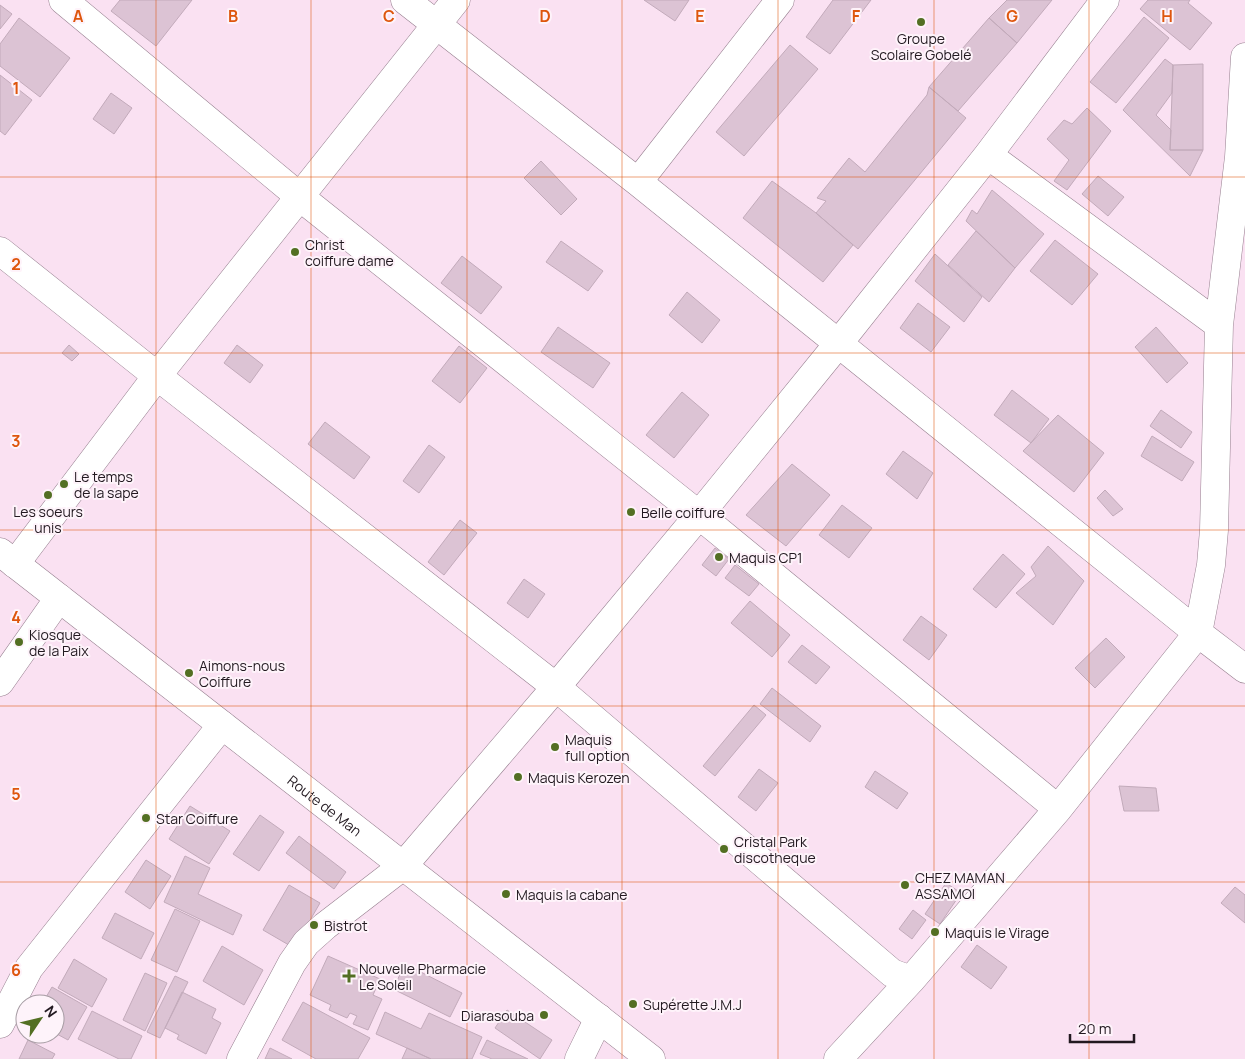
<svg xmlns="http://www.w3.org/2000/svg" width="1245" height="1059" viewBox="0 0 1245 1059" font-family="Manrope,sans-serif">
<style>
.building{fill:#dcc3d4;stroke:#c2aaba}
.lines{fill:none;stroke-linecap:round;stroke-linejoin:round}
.minor-casing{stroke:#967f8f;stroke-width:29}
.highway-casing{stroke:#967f8f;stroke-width:29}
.minor{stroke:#fff;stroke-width:28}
.highway{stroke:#fff;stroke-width:28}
.grid{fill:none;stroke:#de560d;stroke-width:1;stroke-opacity:0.55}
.poi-dot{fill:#536f23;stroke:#fef3fa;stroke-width:2}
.labels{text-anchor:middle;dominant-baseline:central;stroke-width:4;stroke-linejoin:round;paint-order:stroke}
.poi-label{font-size:14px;fill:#221920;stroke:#fef3fa;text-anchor:start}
.street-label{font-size:14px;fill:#221920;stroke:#fef3fa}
.grid-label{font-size:16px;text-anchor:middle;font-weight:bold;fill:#de560d;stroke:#fef3fa;stroke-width:4;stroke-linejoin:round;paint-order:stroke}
</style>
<rect width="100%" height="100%" fill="#fae1f2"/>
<path class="building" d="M120,0H192L156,46L111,11Z
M644,0H689L675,21Z
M833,0H871L830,54L806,37Z
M1007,0H1052L1017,43L989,18Z
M1148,0H1190L1188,3L1212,23L1190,50L1140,9Z
M0,5L12,14L0,29Z
M1144,17L1169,38L1116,103L1090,82Z
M19,18L70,58L40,97L0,66V44Z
M989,18L1017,43L958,111L929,87Z
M790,45L818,69L744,156L716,132Z
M1165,59L1173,65L1172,93L1156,115L1171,130L1170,150H1203L1190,176L1123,110Z
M1203,64V150H1170L1173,65Z
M0,75L32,100L5,135L0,131Z
M929,87L966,118L858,249L816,213L826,201L817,198L849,158L865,172L927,95Z
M111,93L132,108L114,134L93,119Z
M1087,108L1111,131L1067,190L1054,181L1069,160L1047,139L1064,120L1072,124Z
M541,161L577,199L561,215L524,178Z
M1098,176L1124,197L1108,216L1082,194Z
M772,181L816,213L853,245L823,282L743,218Z
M992,190L1044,234L1015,268L966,221L972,210L977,214Z
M976,231L1015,268L989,302L948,265Z
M1055,240L1098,274L1072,305L1030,271Z
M561,241L603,271L588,291L546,262Z
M935,254L982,297L964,322L915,281Z
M462,256L502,287L481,314L441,283Z
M687,292L720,320L702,343L669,315Z
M918,303L950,327L931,352L900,328Z
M558,327L610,363L593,388L541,352Z
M1156,327L1188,363L1167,383L1135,347Z
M69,345L79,354L72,361L62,353Z
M237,345L263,365L250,383L224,363Z
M459,346L487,368L460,403L432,381Z
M1012,390L1049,419L1031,443L994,415Z
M682,392L709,415L674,458L646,435Z
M1161,410L1192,432L1181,448L1150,426Z
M1058,415L1104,453L1074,492L1023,451Z
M325,422L370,457L354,479L308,444Z
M1152,436L1194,462L1182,481L1141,456Z
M429,445L445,457L419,493L403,481Z
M903,451L933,473L917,499L886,474Z
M792,464L830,495L786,546L746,515Z
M1105,490L1123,509L1113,516L1097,498Z
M842,505L872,528L849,558L819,535Z
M460,520L477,533L444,575L428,562Z
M1048,546L1084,581L1053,625L1016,593L1036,576L1031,567Z
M715,548L729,559L716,576L702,565Z
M1003,554L1025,574L996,608L973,589Z
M735,565L759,584L749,596L725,578Z
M524,579L545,594L528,618L507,603Z
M750,601L790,635L772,657L731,623Z
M921,616L947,635L929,660L903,640Z
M1106,638L1125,657L1095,688L1075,668Z
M802,645L830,667L816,684L788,662Z
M772,688L821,726L810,742L760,704Z
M754,705L766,715L715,776L703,766Z
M759,769L778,783L756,811L738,797Z
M875,771L908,793L897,809L865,787Z
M1119,786L1156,788L1159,811H1124Z
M190,806L230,831L209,864L169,839Z
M260,815L284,832L259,871L233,854Z
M299,836L346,872L334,889L286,853Z
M185,856L210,868L198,894L242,915L233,935L164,902Z
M146,860L171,876L150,909L125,892Z
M946,883L961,893L940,924L925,914Z
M289,885L320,903L294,948L263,930Z
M1235,887L1245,895V923L1221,903Z
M175,909L200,921L177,972L151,960Z
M913,910L926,920L912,939L899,929Z
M115,913L154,933L141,959L102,938Z
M977,945L1007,967L991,989L961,967Z
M222,946L263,970L244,1005L203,981Z
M328,956L380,979L373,995L382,999L368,1030L353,1024L357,1016L350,1013L347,1018L329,1010L331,1005L310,995Z
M74,959L107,979L92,1007L58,988Z
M405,964L462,993L450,1017L393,989Z
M145,973L167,983L145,1031L123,1020Z
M175,976L188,982L160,1038L147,1032Z
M52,987L87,1007L68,1040L55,1033V1004H42Z
M182,992L216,1009L212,1018L221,1023L206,1054L177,1039L179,1035L165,1028Z
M303,1002L370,1038L358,1059H316L282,1040Z
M507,1010L552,1040L540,1059L495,1028Z
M92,1011L142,1036L131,1059H119L78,1039Z
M385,1012L421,1029L429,1013L482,1037L472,1059H431L376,1034Z
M28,1040L55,1054L52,1059H19Z
M487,1040L528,1059H492L480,1054Z
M270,1048L292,1059H265Z
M407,1048L431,1059H402Z"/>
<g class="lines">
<g class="minor-casing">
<path id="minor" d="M63,0L300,197L699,515L1058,809
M405,0L638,182L1198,633L1245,669
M988,155L1219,325
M638,182L780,0
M0,251L157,376L556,687L892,973L911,980
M15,564L157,376L456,0
M0,682L59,598
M0,1024L29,968L222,725
M241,1059L292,963L306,943L325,926L403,866L556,687L699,515L838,344L988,155L1105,0
M579,1059L599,1018
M838,1059L911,980L1058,809L1198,633L1211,565L1214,530L1219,325L1239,157L1245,57"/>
</g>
<g class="highway-casing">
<g id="highway">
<path id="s1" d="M0,552L651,1059"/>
</g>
</g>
<use href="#minor" class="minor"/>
<use href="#highway" class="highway"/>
</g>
<path class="grid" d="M156,0V1059M311,0V1059M467,0V1059M622,0V1059M778,0V1059M934,0V1059M1089,0V1059M0,177H1245M0,353H1245M0,530H1245M0,706H1245M0,882H1245"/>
<g class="poi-dot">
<circle cx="921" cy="22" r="5"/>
<circle cx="295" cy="252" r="5"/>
<circle cx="64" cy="484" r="5"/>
<circle cx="48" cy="495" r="5"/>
<circle cx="631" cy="512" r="5"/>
<circle cx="719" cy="557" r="5"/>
<circle cx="19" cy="642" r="5"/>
<circle cx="189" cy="673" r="5"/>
<circle cx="555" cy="747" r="5"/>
<circle cx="518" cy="777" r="5"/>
<circle cx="146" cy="818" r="5"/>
<circle cx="724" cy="849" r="5"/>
<circle cx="905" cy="885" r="5"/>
<circle cx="506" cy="894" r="5"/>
<circle cx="314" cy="925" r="5"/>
<circle cx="935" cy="932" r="5"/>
<path d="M346.5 968.5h5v5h5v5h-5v5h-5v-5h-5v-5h5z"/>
<circle cx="633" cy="1004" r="5"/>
<circle cx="544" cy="1015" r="5"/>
</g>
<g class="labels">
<g class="poi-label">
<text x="921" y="38" text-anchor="middle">Groupe<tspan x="921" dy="16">Scolaire Gobelé</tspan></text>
<text x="305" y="244">Christ<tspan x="305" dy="16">coiffure dame</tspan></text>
<text x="74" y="476">Le temps<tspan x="74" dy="16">de la sape</tspan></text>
<text x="48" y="511" text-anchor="middle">Les soeurs<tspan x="48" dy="16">unis</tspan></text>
<text x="641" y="512">Belle coiffure</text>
<text x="729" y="557">Maquis CP1</text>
<text x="29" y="634">Kiosque<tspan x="29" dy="16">de la Paix</tspan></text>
<text x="199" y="665">Aimons-nous<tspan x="199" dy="16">Coiffure</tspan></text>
<text x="565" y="739">Maquis<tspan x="565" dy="16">full option</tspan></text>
<text x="528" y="777">Maquis Kerozen</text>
<text x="156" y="818">Star Coiffure</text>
<text x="734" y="841">Cristal Park<tspan x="734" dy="16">discotheque</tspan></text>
<text x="915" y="877">CHEZ MAMAN<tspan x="915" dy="16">ASSAMOI</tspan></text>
<text x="516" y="894">Maquis la cabane</text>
<text x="324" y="925">Bistrot</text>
<text x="945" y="932">Maquis le Virage</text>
<text x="359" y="968">Nouvelle Pharmacie<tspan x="359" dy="16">Le Soleil</tspan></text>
<text x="643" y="1004">Supérette J.M.J</text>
<text x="534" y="1015" text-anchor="end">Diarasouba</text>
</g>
<g class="street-label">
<text stroke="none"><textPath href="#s1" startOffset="412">Route de Man</textPath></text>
</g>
</g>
<g class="grid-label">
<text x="78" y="22">A</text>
<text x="233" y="22">B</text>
<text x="389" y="22">C</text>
<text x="545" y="22">D</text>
<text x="700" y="22">E</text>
<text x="856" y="22">F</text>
<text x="1012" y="22">G</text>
<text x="1167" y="22">H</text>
<text x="16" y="94">1</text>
<text x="16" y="270">2</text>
<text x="16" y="447">3</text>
<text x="16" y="623">4</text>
<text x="16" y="800">5</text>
<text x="16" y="976">6</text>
</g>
<g transform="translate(40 1019) rotate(55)"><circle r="24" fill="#fef3fa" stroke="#a69ca3"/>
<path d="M0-4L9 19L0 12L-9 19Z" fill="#536f23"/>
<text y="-8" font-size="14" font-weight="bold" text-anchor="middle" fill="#221920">N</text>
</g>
<path d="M1070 1034v8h64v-8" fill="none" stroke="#221920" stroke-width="2.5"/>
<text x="1078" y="1034" font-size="15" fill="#221920" stroke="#fef3fa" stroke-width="4" paint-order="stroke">20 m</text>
</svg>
